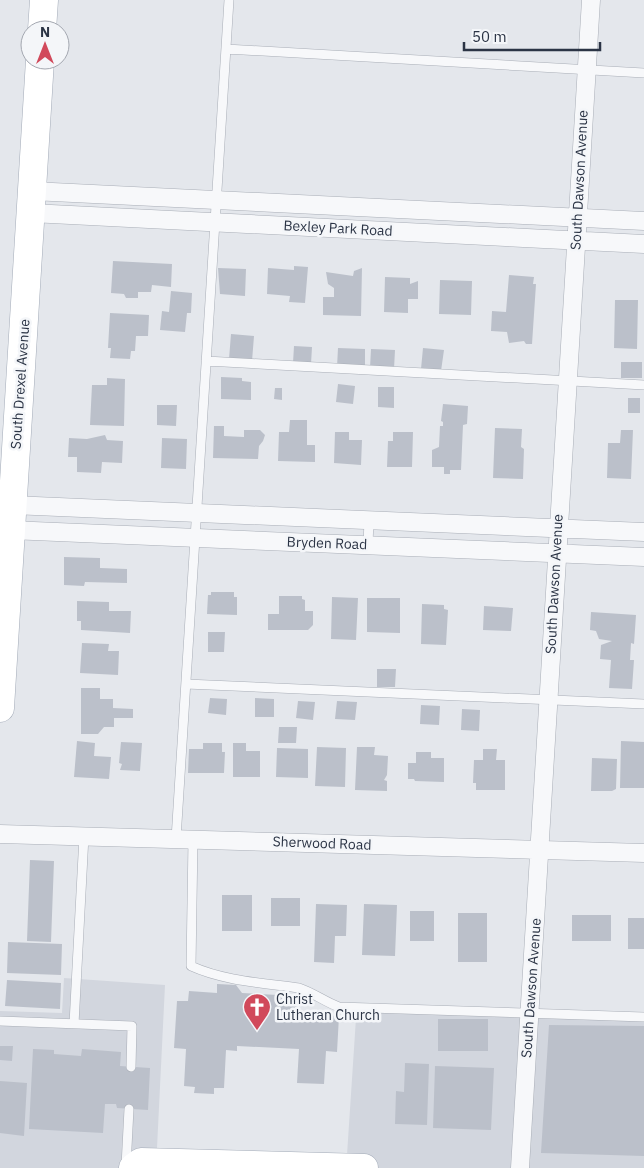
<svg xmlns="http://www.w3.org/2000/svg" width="644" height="1168" viewBox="0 0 644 1168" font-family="'IBM Plex Sans',sans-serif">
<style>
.built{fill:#d2d6de}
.building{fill:#bbc0ca}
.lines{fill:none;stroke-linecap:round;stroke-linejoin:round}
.lane-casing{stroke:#a9aeb7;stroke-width:10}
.street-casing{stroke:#a9aeb7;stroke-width:19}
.primary-casing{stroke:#a3abb8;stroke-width:29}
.lane{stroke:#f7f8fa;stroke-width:9}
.street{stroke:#f7f8fa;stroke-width:18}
.primary{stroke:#fff;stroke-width:28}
.labels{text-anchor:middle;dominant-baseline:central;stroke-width:5;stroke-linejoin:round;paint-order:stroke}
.street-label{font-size:14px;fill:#2b3445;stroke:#f4f6f9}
.poi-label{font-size:14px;fill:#2b3445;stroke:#f4f6f9;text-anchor:start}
</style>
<rect width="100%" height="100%" fill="#e4e7ec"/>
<path class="built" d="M64,978L165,985L157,1148L133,1168H0V1011L62,1013Z
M357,1003L383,1009L644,1017V1168H359L347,1155Z"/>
<path class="building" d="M113,261L172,264L171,287L152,285L151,292H138V298H126L124,294L111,293Z
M294,266L308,267L305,303L289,302L290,296L267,294L268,268L294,270Z
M218,268L246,269L245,296L220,294Z
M362,268L361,316L323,315V297H334V288L328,284L326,272L353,276L354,271Z
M509,275L534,277L533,284H536L532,344H526L524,341L509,343L507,332L491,331L492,311L506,312Z
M385,277L410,278V284L418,281V299H408V313L384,312Z
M440,280L472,281L471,315L439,314Z
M171,291L192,293L191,313H187L185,332L160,330L162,311L169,312Z
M615,300H638L637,349L614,348Z
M110,313L149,315L148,336H136L135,351H131L130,359L110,358L111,348H108Z
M231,334L254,336L252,361L229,359Z
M294,346L312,347L311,364L293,363Z
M338,348L365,349V368L337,367Z
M423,348L444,350L441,371L421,369Z
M371,349L395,350L394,369L370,368Z
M621,362H642V378H621Z
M221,377L242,378V381L251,382V400L221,399Z
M107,378L125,379L124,426L90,425L92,385H107Z
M338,384L355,386L353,404L336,402Z
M378,387H394V408L378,407Z
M275,388H282V400L274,399Z
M628,398H640V413H628Z
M443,404L468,406L467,424L463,425L461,470H450V474H444V467H432V450L439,447L440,426H443V422L441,421Z
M157,405H177L176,426L157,425Z
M290,420H307V445H315V462L278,461L279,432H289Z
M214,426H224V436L244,437V430H260L265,435L263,441L259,446L258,459L213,458Z
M495,428L522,429L521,447L524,449L523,479L493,478Z
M621,430H633L631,479L607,478L608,443H620Z
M335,432H349V440H362L361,465L334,463Z
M393,432H413L412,467H387L388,441H393Z
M105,435L107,440L123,441L122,463L102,462L101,473L77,472V457H68L69,438L87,439Z
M162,438L187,439L186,469L161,468Z
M64,557L100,558V568L127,569V583L85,582L84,586L64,585Z
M211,592H234V597H237V615L207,614L208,595H211Z
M279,596H302V599L305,600V611H313V625L308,630H268V614H279Z
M332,597L358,598L356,640L331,639Z
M367,598H400V633L367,632Z
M77,601L109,602V611H131L130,633L81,630V621H77Z
M422,604L444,605V609L448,610L446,645L421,644Z
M484,606L513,608L511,631L483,630Z
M591,612L636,615L634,644L631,643L630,660H634L632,689L609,688L611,660L600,659L601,645L612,641L599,639L596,631L590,630Z
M208,632H225L224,652H208Z
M82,643L109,644L108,651H119L118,675L80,673Z
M377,669H396L395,687H377Z
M81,688H100V699H113V708L133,709V718H114V727H104L98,734H81Z
M210,698L227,699L226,715L208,713Z
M255,698L274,699V717H255Z
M298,701L315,702L313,720L296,718Z
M337,701L357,702L355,720L335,719Z
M421,705L440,706L439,725L420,724Z
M462,709L480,710L479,731L461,730Z
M279,727H297L296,743H278Z
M77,741L95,743L94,756L111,757L109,779L74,777Z
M621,741L644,742V788H620Z
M121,742L142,743L140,771L120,770L122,764L119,763Z
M203,743H222V752H225L224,773H188L189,749H203Z
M233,743H246V751H260V777H233Z
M317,747L346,748L345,787L315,786Z
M357,747H375L374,755L388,756L387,775L384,780L387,781V791L355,790Z
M277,748L308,749V778L276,777Z
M483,749H497L496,760H505V790H476V783H473L474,760H483Z
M416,752H431V758H444V782L415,781L414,779H408V763H416Z
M592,758L617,759L616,789L612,791H591Z
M30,860L54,861L51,942L27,941Z
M222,895H252V931H222Z
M271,898H300V926H271Z
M316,904L347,905L346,936H335L334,963L314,962Z
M364,904L397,905L395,956L362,955Z
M410,911H434V941H410Z
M458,913H487V962H458Z
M572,915H611V941H572Z
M628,918H644V949H628Z
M8,942L62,944L61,975L7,973Z
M7,980L61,983L60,1009L5,1006Z
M217,984L236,985L242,993L297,996L296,1014L339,1016L337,1052L326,1051L324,1084L297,1083L299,1049L237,1046V1051L226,1050L224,1088H214V1094L194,1093L195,1087L184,1086L186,1049L174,1048L177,1001H188L189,991L217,993Z
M438,1019H488V1051H438Z
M549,1025L644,1026V1156L541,1153Z
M0,1046H13L12,1061L0,1060Z
M33,1049L54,1050V1054L81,1056L82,1049L121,1052L120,1066L150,1068L148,1110L117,1108L116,1104H105L103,1133L29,1129Z
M405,1063L429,1064L427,1125L395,1124L396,1091L404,1092Z
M435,1066L494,1068L491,1130L433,1128Z
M0,1081L27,1083L24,1136L0,1133Z"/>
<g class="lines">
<g class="lane-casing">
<path id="lane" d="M226,49L644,73
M206,361L644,385
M368,545L369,520
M186,684L644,704
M176,839L229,0
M193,840L191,966C224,981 263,983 299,988C314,993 325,1002 339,1007L644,1017
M0,1021L132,1026L131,1067
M74,1024L84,836
M126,1166L129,1109"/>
</g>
<g class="street-casing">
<path id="street" d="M32,191L644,221
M31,213L644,244
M12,505L644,532
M10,530L644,557
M0,834L644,853
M520,1168L591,0"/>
</g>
<g class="primary-casing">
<path id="primary" d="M42,30L44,0
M0,708L40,60
M133,1168L141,1162L364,1168"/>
</g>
<use href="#lane" class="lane"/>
<use href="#street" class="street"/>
<use href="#primary" class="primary"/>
</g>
<defs>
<g id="church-pin" transform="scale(1.4375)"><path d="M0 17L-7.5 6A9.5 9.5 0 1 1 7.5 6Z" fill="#d1495b" stroke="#f4f6f9"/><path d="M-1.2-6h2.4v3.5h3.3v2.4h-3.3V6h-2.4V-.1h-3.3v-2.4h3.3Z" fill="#fff"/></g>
</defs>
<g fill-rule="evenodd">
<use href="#church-pin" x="257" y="1007"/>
</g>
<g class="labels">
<g class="street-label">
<text transform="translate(579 180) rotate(-87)">South Dawson Avenue</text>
<text transform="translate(338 228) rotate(3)">Bexley Park Road</text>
<text transform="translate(20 384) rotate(-86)">South Drexel Avenue</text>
<text transform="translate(327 543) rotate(2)">Bryden Road</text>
<text transform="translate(554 584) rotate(-87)">South Dawson Avenue</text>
<text transform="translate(322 843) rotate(2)">Sherwood Road</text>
<text transform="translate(531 988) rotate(-86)">South Dawson Avenue</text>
</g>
<g class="poi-label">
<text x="276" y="999">Christ<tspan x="276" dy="16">Lutheran Church</tspan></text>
</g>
</g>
<g transform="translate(45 45)"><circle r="24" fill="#f4f6f9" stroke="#a4a8b1"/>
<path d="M0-4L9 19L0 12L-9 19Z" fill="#d1495b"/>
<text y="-8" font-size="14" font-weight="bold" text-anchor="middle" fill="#2b3445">N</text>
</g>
<path d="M464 42v8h136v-8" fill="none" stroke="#2b3445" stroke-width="2.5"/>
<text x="472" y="42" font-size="15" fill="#2b3445" stroke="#f4f6f9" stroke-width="4" paint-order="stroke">50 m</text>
</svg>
